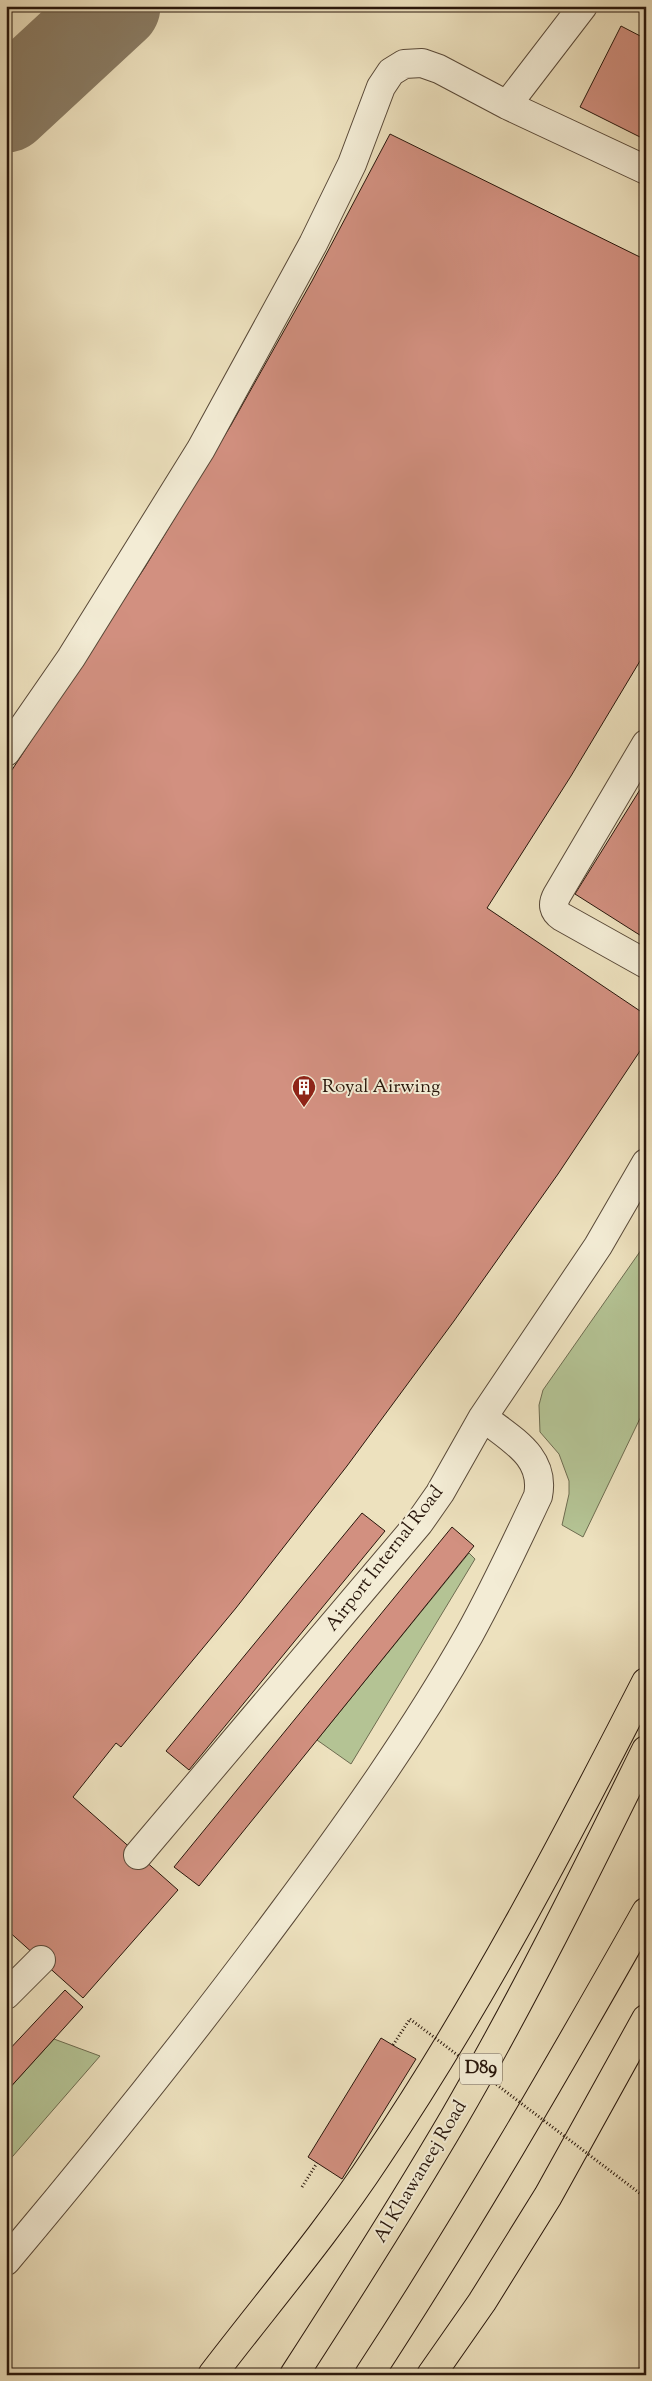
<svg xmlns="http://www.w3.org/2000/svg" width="652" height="2381" viewBox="0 0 652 2381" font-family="'Sorts Mill Goudy',serif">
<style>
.green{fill:#b4c394;stroke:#6e6c50}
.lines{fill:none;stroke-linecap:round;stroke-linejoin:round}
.taxiway{stroke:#8a7c64;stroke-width:91}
.building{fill:#d29080;stroke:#28160b}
.minor-casing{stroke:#594938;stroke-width:30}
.major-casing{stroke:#28160b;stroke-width:30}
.highway-casing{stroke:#28160b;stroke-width:30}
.path{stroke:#28160b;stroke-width:3;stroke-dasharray:1 2.5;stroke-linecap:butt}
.minor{stroke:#f3ecd5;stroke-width:28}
.major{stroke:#ede1be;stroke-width:28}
.highway{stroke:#ede1be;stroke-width:28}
.rail{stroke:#28160b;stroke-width:4;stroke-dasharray:9 9;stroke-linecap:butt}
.path-bridge{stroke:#28160b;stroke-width:3;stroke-dasharray:1 2.5;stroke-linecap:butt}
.labels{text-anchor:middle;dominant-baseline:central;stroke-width:4;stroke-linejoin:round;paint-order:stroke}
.shield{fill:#f3ecd5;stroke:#655648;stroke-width:1}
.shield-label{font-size:18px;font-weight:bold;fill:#28160b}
.poi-label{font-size:19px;fill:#28160b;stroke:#f3ecd5;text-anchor:start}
.street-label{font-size:19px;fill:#28160b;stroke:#f3ecd5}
</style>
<rect width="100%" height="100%" fill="#ede1be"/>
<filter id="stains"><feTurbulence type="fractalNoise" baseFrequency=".004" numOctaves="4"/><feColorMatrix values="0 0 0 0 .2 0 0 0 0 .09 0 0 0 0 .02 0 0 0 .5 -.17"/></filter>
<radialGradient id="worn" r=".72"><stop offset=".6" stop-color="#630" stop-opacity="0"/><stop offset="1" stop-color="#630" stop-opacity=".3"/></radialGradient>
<path class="green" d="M646,1243V1406L583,1537L562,1525L569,1494V1481L559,1454L540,1432L539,1405L543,1390Z
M469,1553L475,1559L351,1764L317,1740Z
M54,2039L100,2056L6,2164V2092Z"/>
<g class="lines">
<path class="taxiway" d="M6,107L115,6"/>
</g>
<path class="building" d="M621,26L646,39V140L580,107Z
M390,134L646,260V651L571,776L487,908L646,1015V1042L558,1174L454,1321L347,1466L236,1608L121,1747L116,1743L73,1797L178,1890L83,1998L6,1929V779L145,567L231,425L312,281Z
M646,780V939L575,894Z
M362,1513L385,1531L189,1770L166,1751Z
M452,1527L474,1546L199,1886L174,1867Z
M65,1990L83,2007L6,2092V2053Z
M381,2038L416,2059L342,2179L308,2157Z"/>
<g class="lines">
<g class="minor-casing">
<path id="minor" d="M507,105L583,6
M646,744L557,895C552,904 553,911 562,917L646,964
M6,752L71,658L201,449L313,244L352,164L381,87L391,72L404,64L422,63L439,69L507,105L646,170
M138,1855L419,1523L440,1493L483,1417L598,1246L646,1163
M6,1995L41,1960
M6,2261C102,2147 195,2031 283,1912C350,1822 414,1732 469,1635C494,1590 516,1543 538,1496C546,1456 510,1439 483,1417"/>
</g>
<g class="major-casing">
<path id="major" d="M212,2375C267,2303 326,2234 376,2158C478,2007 563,1844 646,1682
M431,2375L482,2302L548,2196L646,2019"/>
</g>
<g class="highway-casing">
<path id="highway" d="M294,2375C349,2290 403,2205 454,2118C523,1999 585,1874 646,1750
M369,2375C467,2225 558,2068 646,1912"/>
</g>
<path class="path" d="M393,2045L410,2019
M302,2187L317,2163"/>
<use href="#minor" class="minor"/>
<use href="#major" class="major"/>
<use href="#highway" class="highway"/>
<path class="rail" d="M636,2375L646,2362"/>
<path class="path-bridge" d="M410,2019L646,2198"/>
</g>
<defs>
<g id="building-pin" transform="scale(1.25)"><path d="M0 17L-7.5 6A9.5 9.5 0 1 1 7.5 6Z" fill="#8f2418" stroke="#f3ecd5"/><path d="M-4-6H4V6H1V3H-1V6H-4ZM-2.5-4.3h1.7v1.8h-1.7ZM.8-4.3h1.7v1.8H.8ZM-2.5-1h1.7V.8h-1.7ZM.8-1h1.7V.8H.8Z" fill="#fff"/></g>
</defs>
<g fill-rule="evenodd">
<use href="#building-pin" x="304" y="1087"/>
</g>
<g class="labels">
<rect class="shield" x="460" y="2053.5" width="42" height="31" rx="4"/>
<g class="shield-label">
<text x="481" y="2069">D89</text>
</g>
<g class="poi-label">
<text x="322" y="1087">Royal Airwing</text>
</g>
<g class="street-label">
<text transform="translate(385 1559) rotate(-52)">Airport Internal Road</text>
<text transform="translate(421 2172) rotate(-59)">Al Khawaneej Road</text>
</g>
</g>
<rect width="652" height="2381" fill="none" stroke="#ede1be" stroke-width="25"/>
<rect x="8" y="8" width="637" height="2366" fill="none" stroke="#28160b" stroke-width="2.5"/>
<rect x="12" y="12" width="627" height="2356" fill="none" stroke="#28160b"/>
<rect width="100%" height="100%" filter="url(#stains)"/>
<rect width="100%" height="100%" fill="url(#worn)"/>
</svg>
